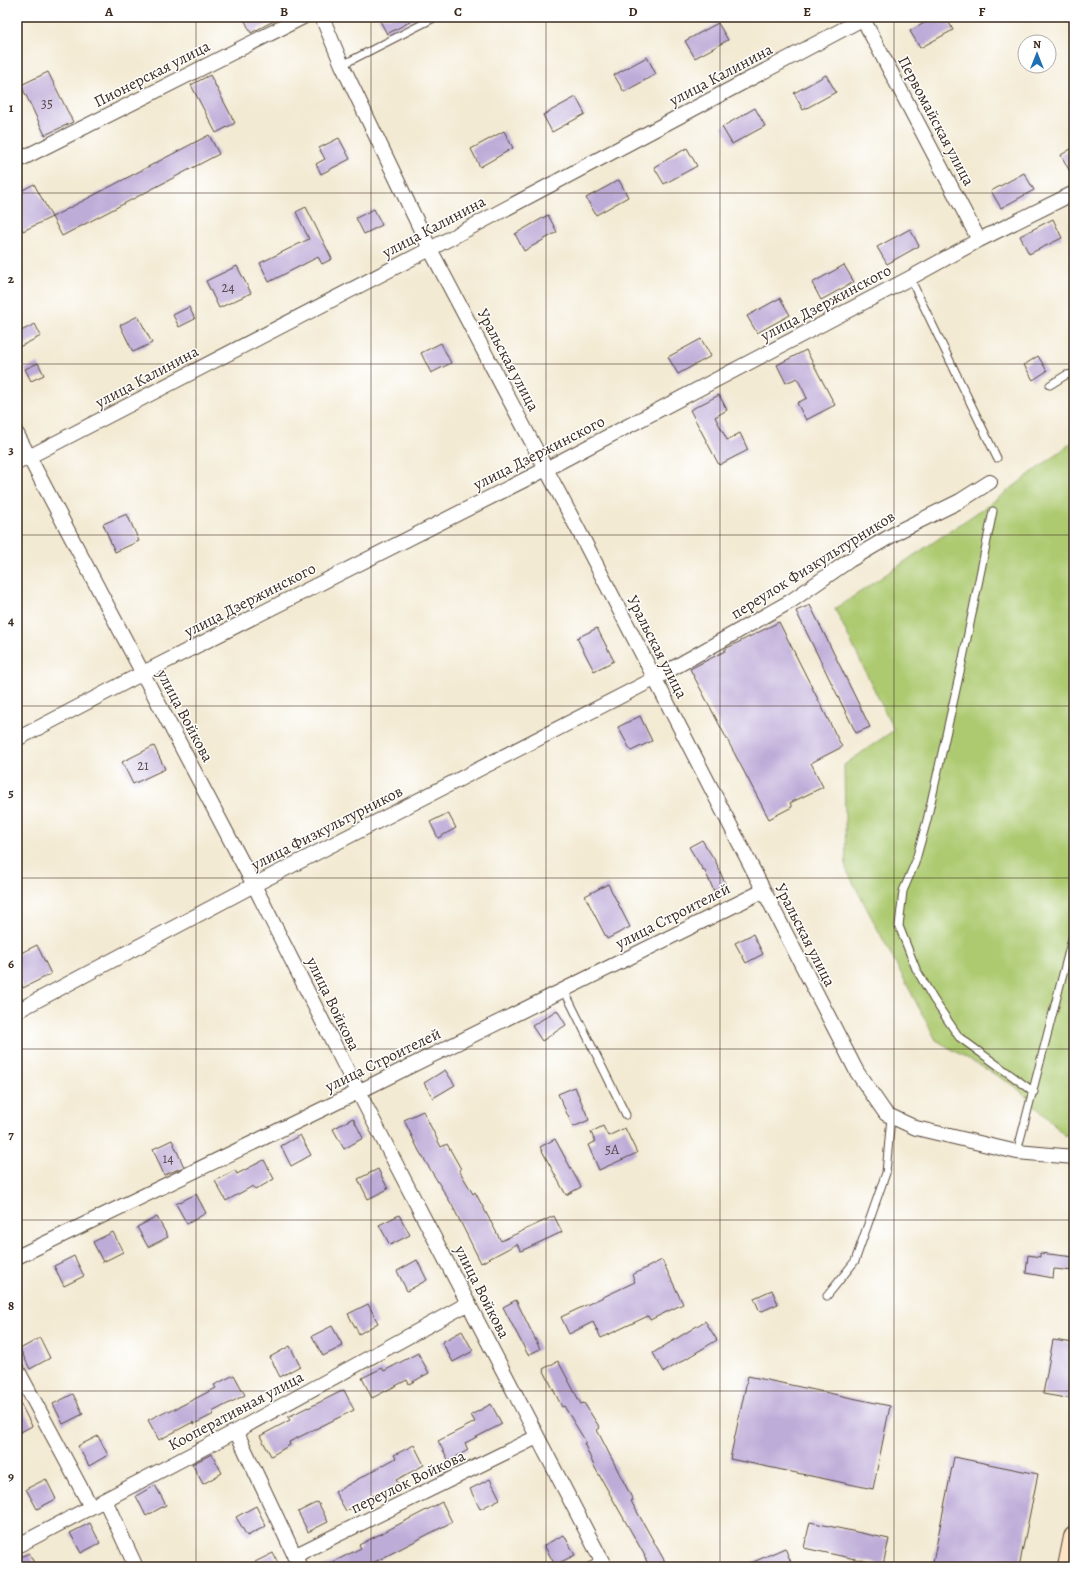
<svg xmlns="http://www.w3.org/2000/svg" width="1091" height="1584" viewBox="0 0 1091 1584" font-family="Alegreya,serif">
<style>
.green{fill:#adca71;stroke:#747a48}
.building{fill:#beacd8}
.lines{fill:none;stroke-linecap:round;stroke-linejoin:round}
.service-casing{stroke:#574739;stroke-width:9}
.minor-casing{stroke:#574739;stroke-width:16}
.secondary-casing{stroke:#574739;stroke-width:22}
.service{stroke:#fff;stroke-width:7}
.minor{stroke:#fff;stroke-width:14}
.secondary{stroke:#fee5c5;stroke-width:20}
.grid{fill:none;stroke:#3b2a1e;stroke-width:1;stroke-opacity:0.55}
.labels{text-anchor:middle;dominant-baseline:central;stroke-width:3;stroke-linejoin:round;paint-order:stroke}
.number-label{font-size:14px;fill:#5c4a4c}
.street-label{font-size:16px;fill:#3b2a1e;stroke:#fff}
.neatline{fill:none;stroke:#3b2a1e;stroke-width:1.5}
.grid-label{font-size:13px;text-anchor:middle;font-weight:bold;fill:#3b2a1e}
</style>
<rect width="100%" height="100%" fill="#fff"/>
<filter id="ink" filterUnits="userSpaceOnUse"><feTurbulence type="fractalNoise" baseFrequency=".025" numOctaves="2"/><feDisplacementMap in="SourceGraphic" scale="8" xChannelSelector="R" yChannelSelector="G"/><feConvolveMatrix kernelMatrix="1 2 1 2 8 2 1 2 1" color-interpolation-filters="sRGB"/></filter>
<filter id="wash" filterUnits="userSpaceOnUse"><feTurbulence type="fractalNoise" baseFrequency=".012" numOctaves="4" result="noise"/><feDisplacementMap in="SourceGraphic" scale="16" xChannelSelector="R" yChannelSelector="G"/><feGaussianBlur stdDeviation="0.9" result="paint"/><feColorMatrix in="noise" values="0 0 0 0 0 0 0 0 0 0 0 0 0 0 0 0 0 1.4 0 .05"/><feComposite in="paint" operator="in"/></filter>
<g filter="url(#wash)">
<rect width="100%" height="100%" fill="#f3ead3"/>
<path class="green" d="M1074,441V1137L1064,1135L1015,1086L936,1040L846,869L844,765L894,730L835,609L997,499Z"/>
<g id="blocks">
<path class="building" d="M243,17H281L251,33Z
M378,17H419L387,34Z
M935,17H946L953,30L920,48L910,31Z
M718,23L728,40L695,58L685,41Z
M647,57L656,74L624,92L614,75Z
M48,72L73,122L45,135L21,85Z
M210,75L235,123L216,133L191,85Z
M826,75L836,92L803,110L794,93Z
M576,97L585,114L552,132L543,115Z
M755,108L765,126L732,144L722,127Z
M504,131L513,148L480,167L471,149Z
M209,135L219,154L62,236L52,217Z
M339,138L350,159L321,174L316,164L325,159L319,148Z
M1074,147V179L1061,155Z
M687,148L697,166L664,184L654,167Z
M1024,173L1034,190L1001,208L991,191Z
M619,180L628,197L596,215L586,198Z
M34,184L52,217L23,231L17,219V193Z
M306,207L332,259L322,264L318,257L269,282L260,263L309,239L296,212Z
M374,209L382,225L364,234L356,218Z
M548,215L557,232L524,251L515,234Z
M1053,219L1062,238L1029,254L1020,236Z
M910,229L919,246L887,264L877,247Z
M844,265L854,282L821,300L812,283Z
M237,266L251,293L219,308L206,281Z
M780,298L790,315L757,333L747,316Z
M189,307L195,319L179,327L173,315Z
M138,316L152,343L133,352L120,325Z
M35,324L41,336L17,348V333Z
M701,339L711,356L678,374L668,357Z
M441,343L451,363L431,373L421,353Z
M806,350L835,405L806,420L797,403L807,398L797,378L786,383L777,365Z
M1038,356L1047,371L1033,380L1024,365Z
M38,363L44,375L31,381L25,369Z
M719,395L727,410L715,417L727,440L740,433L748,450L719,465L690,410Z
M127,514L139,541L115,552L103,524Z
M810,605L870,727L856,733L796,611Z
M779,622L842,747L811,763L823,787L790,803L792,807L769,819L690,669L725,651V649Z
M597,628L614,661L594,671L577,638Z
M640,716L652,741L631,751L618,727Z
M154,746L165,769L133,784L122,762Z
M448,813L456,828L438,838L430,822Z
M702,840L716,862L726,886L714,891L704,869L703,870L689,847Z
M608,884L630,927L607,939L585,896Z
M753,934L763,954L746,963L735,943Z
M37,945L51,974L23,988L17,975V955Z
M557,1010L566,1025L542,1041L532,1026Z
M445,1070L455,1085L433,1098L424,1083Z
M575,1087L589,1120L573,1127L558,1094Z
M423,1111L441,1147L447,1144L461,1169L459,1170L473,1194L475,1192L501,1241L554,1216L562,1232L521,1251L517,1244L481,1263L452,1205L419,1151L404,1120Z
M353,1118L363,1138L344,1149L333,1129Z
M603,1126L608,1136L625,1128L637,1153L599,1170L588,1145L595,1142L591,1132Z
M300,1135L311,1155L291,1166L281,1146Z
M555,1139L581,1187L566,1195L540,1147Z
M172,1140L184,1167L164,1175L153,1149Z
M264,1160L274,1179L255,1190L253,1186L226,1201L215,1181L235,1170L237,1174Z
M378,1169L388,1189L368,1199L358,1179Z
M196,1194L206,1213L187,1224L176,1204Z
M399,1215L410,1235L390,1245L379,1225Z
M157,1217L168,1237L148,1247L137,1227Z
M113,1232L123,1252L103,1262L93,1242Z
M1040,1253L1074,1257V1271L1054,1269L1053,1278L1026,1273L1028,1255L1040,1257Z
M74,1256L84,1276L64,1286L54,1266Z
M417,1260L427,1280L407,1291L397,1271Z
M662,1260L683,1304L650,1320L648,1316L601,1338L593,1322L569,1334L561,1317L635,1282L632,1275Z
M772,1290L778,1304L760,1312L754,1298Z
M516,1300L540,1349L528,1355L503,1307Z
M368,1304L378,1323L359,1334L348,1314Z
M705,1321L717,1340L664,1372L653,1353Z
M332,1326L343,1346L323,1356L312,1336Z
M462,1331L473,1351L453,1362L442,1342Z
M40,1338L50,1358L30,1369L20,1349Z
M1053,1340L1074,1343V1388L1072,1399L1043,1394Z
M290,1346L300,1366L280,1377L270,1357Z
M418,1353L429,1373L409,1384L407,1380L372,1398L362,1378L382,1368L384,1371Z
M558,1361L581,1404L584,1403L600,1428L597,1430L633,1500L631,1501L668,1567H650L644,1556H645L594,1466L584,1443L586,1442L564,1406L562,1407L543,1369Z
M234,1375L245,1395L212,1412L214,1414L194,1424L193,1422L159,1440L148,1420L168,1410L169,1412L216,1388L214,1385Z
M748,1376L890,1406L873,1489L730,1459Z
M344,1390L354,1410L289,1442L290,1445L271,1456L260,1436L290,1420L288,1417L308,1407V1408Z
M73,1394L83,1414L63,1424L53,1404Z
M17,1397L32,1426L17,1434Z
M491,1404L502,1424L465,1443L468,1450L449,1461L438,1441L475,1422L471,1415Z
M98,1436L108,1455L89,1466L78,1446Z
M414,1445L424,1465L396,1480L398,1483L365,1500V1501L346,1511L335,1492L396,1458L394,1455Z
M212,1454L222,1473L203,1484L192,1464Z
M954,1457L1038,1474L1019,1567H932Z
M46,1479L56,1499L37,1509L26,1489Z
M490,1479L500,1499L480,1509L470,1489Z
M155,1485L166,1505L146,1516L136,1496Z
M318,1502L328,1522L308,1532L298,1512Z
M442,1502L452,1522L365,1567H323L361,1548L359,1545Z
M256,1506L266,1526L247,1536L236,1517Z
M810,1522L889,1539L883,1565L804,1548Z
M90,1523L100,1543L81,1553L70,1533Z
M564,1535L575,1555L555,1565L544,1545Z
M785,1548L793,1567H742Z
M29,1553L36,1567H17V1559Z
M273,1553L280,1567H245Z"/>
</g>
</g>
<g filter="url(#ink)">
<use href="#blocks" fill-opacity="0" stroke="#574739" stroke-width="1"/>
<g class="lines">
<g class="service-casing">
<path id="service" d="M342,65L436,17
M910,278L997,458
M1050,385L1066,375L1074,374
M993,511L962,663L927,820L915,863L903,891L899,926L916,969L934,1000L959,1037L1034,1092
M564,990L626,1115
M1017,1152L1074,931
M827,1296L855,1261L886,1173L891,1117
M589,1567L601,1561"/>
</g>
<g class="minor-casing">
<path id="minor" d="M322,17L342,65L430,249L582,537L857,1072L886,1114L916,1128L1017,1152L1074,1157
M862,17L979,240
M17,161L303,17
M17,434L254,885L346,1068L605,1567
M17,463L430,249L866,17
M17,739L143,673L546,469L910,278L979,240L1074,193
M17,1011L254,885L654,679L791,601L850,560L901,530L960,501L990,482
M17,1257L358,1092L763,891
M17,1369L91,1507
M236,1431L300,1567
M105,1500L136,1567
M17,1546L236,1431L469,1303
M294,1556L537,1437"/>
</g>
<g class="secondary-casing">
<path id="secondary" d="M1068,1567L1074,1537"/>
</g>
<use href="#service" class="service"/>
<use href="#minor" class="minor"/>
<use href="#secondary" class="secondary"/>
</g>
</g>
<path class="grid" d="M196,17V1567M371,17V1567M546,17V1567M720,17V1567M894,17V1567M17,193H1074M17,364H1074M17,535H1074M17,706H1074M17,878H1074M17,1049H1074M17,1220H1074M17,1391H1074"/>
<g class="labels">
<g class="number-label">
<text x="47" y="103">35</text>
<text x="228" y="287">24</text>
<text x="143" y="765">21</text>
<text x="612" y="1149">5А</text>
<text x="168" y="1158">14</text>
</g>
<g class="street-label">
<text transform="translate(152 74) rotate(-27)">Пионерская улица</text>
<text transform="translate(721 75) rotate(-28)">улица Калинина</text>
<text transform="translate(936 121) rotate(62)">Первомайская улица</text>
<text transform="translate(434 227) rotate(-28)">улица Калинина</text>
<text transform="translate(826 303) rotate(-28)">улица Дзержинского</text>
<text transform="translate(508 360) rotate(62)">Уральская улица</text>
<text transform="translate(147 377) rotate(-28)">улица Калинина</text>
<text transform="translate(539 453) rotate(-27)">улица Дзержинского</text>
<text transform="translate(813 565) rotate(-32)">переулок Физкультурников</text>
<text transform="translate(250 600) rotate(-27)">улица Дзержинского</text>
<text transform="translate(657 647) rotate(63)">Уральская улица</text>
<text transform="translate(185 716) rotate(62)">улица Войкова</text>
<text transform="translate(327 828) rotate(-27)">улица Физкультурников</text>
<text transform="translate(673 916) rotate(-27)">улица Строителей</text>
<text transform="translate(805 935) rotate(63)">Уральская улица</text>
<text transform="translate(333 1004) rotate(64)">улица Войкова</text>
<text transform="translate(383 1060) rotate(-26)">улица Строителей</text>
<text transform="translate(482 1292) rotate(63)">улица Войкова</text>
<text transform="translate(236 1411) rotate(-28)">Кооперативная улица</text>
<text transform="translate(408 1482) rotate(-26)">переулок Войкова</text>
</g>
</g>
<rect width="1091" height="1584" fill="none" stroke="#fff" stroke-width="44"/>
<g transform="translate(1037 54)"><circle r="19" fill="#ffffff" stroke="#b1aaa5"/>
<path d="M0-3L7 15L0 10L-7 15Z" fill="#1f6fb2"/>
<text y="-6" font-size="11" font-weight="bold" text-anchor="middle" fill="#3b2a1e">N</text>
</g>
<rect x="22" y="22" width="1047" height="1540" class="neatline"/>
<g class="grid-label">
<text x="109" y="16">A</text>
<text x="284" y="16">B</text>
<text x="458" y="16">C</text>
<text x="633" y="16">D</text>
<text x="807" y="16">E</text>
<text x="982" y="16">F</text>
<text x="11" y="112">1</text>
<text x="11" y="283">2</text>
<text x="11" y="454">3</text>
<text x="11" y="625">4</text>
<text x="11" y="797">5</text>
<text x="11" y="968">6</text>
<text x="11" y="1139">7</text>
<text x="11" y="1310">8</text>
<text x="11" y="1481">9</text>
</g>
</svg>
